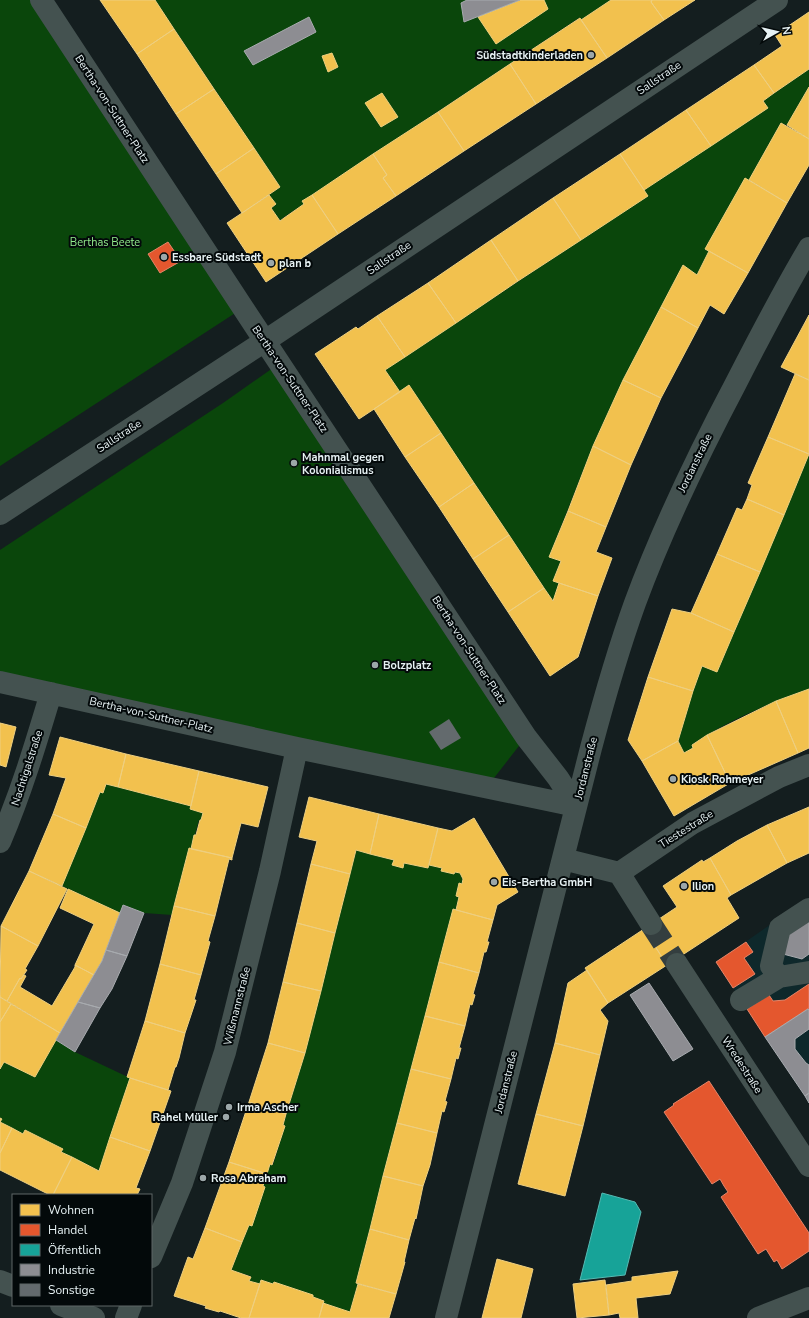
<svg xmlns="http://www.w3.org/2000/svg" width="809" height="1318" viewBox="0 0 809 1318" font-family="'Nunito Sans',sans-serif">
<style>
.built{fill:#0e282b}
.green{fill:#0a460b}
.homes{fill:#f2c14e;stroke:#eecf80}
.shops{fill:#e4572e;stroke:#e58569}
.public{fill:#17a398;stroke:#55bab3}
.industry{fill:#8d8d92;stroke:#a8abaf}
.building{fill:#636a6d}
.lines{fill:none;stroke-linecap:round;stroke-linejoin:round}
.minor-tunnel{stroke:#343e3f;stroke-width:22;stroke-dasharray:22 11;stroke-linecap:butt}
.minor{stroke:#445250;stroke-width:22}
.poi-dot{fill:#9ca7a9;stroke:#03090a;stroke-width:1.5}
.labels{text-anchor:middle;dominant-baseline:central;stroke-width:4;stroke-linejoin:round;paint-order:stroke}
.poi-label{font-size:11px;font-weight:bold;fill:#e6f1f3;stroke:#03090a;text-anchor:start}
.street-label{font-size:11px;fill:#e6f1f3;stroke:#03090a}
.park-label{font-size:11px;fill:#92ec8c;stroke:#03090a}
</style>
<rect width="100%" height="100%" fill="#141e1f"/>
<path class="built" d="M809,898V1103L716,962Z"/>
<path class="green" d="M0,0H41L243,308L0,466Z
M155,0H611L581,20L579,18L303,201L304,204L284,217L280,221L271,208L276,204L269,195L280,187Z
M809,69V87L787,125L781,123L749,180L745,179L705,249L709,251L697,275L683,265L623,380L593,446L549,557L561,561L553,581L559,583L553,601L409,386L400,392L385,370L647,196L644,190L768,108L763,101Z
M280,363L526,737L487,787L0,685V550L223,403Z
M809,454V689C770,703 726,721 692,745L693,748L684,753L678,741L693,691L702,666L717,671Z
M106,784L191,806L190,809L203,813L201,820H199L191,849L189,848L172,915L144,913L124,905L120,913L62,886L100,792L103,793Z
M356,850L394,860L393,865L404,863L428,868L429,865L442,868L441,871L454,874L455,872L460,873L463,879L462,884H459L456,896L459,897L411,1069L356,1283L358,1284L350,1312L323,1303L324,1301L313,1297V1295L274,1282L273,1284L261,1280L260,1284L249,1281L251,1276L231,1270L249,1225L270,1164L273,1165L285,1126L283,1125L305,1053Z
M56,1040L75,1052L130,1078L99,1171L61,1152L62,1149L25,1130L23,1134L0,1122L2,1119L0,1118V1069L4,1062L35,1077Z"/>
<path class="homes" d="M100,0H155L174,29L137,54Z
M520,0H544L548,9L496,44L478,17Z
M611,0H652L651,2L664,20L607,58L581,20Z
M652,0H695L664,20L651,2Z
M809,12V69L774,93L754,65L782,46L775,35Z
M580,18L607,58L536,104L510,64Z
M174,29L214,89L176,114L137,54Z
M332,53L338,67L328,72L322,56Z
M510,64L536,104L464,151L438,112Z
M754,65L774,93L763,101L768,108L711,146L686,110Z
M809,87V139L787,125Z
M214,89L254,148L216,174L176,114Z
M382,93L398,117L381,127L365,103Z
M686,110L711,146L644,190L620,154Z
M438,112L464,151L396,196L383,178L387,175L373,154Z
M781,123L809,139V165L787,203L749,180Z
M254,148L280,187L242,213L216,174Z
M373,154L387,175L383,178L396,196L338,234L312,195Z
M620,154L648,196L581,240L553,198Z
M745,178L787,203L748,273L705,249Z
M269,195L276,204L271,208L280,221L284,218L304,204L302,201L312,195L338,234L266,282L227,223Z
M553,198L581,240L518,281L491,240Z
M491,240L518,281L456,323L428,283Z
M709,251L748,273L724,314L710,305L698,328L661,307L683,265L697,275Z
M428,283L456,323L405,357L377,316Z
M661,307L698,328L661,398L623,380Z
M809,315V380L781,367Z
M377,316L405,357L385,370L400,392L359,419L315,354L356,327L358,329Z
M795,374L809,380V454L768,437Z
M623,380L661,398L631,465L593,446Z
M409,385L441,433L405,457L374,409Z
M441,433L474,483L439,507L405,457Z
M768,437L809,454L784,515L747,499L752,485L748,483Z
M593,446L631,465L606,527L568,511Z
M474,483L509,535L473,559L439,507Z
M747,499L784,515L760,572L717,554L737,508L742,510Z
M568,511L606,527L596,552L612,558L598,596L553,581L561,561L549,557Z
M509,535L544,588L508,612L473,559Z
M717,554L760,572L734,632L691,613Z
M559,583L598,596L578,657L550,676L508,612L544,588L553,601Z
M672,609L691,613L734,632L717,672L702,666L693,691L648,677Z
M648,677L693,691L678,741L642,761L628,740Z
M809,689V748L798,753L776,701Z
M776,701L798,753L730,783L707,735Z
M0,723L16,727L6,767L0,765Z
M707,735L730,783L674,816L642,761L678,741L684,753L693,748L692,745Z
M60,737L126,754L118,787L106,784L103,793L100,792L86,828L53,814L66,778L49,775Z
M126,754L199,771L191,806L118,787Z
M199,771L268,787L258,827L241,823L232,858L191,849L194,835H196L200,820H201L203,813L190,809Z
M309,797L379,814L370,854L356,850L350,874L311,864L317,841L299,837Z
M809,807V853L787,863L767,825Z
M53,814L86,828L62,886L29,871Z
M379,814L438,828L428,868L404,863L403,868L392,865L394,860L370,854Z
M474,818L518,892L497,905L493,920L456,910L459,897L456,896L459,883L462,884L463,879L460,873L455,872L454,874L441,871L442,868L429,865L438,828L452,831Z
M767,825L787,863L731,895L710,858L737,841Z
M189,848L232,858V860L229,859L215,916L174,906Z
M710,858L731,895L727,898L739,918L667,965L644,929L677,907L663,886L702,860L703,862Z
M311,864L350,874L335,933L297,923Z
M29,871L67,889L38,946L1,926Z
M68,889L120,913L102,961L94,975L75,965L94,924L60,908Z
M174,906L215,916L208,941L210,942L201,975L160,964Z
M453,909L493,920L487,942H489L486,952H484L479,973L439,962Z
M297,923L335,933L321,991L283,982Z
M1,926L38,946L25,969L27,970L21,979L20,978L7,1001L0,997Z
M644,929L667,965L608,1003L585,968Z
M439,962L479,973L473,994L475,995L472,1005L470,1004L465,1026L425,1016Z
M160,964L201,975L194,1000H196L185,1033L145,1021Z
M75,965L94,975L60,1033L7,1001L20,978L21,979L24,975L26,976L20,987L52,1006L75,967Z
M587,970L608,1003L600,1010L608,1021L600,1055L555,1043L568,983Z
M283,982L321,991L305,1053L268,1043Z
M0,997L11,1004L0,1022Z
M11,1004L60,1033L35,1077L4,1062L0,1069V1022Z
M425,1016L465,1026L459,1048H461L458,1059L456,1058L451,1079L411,1069Z
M145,1021L185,1033L179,1058L176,1067H175L168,1090L127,1077Z
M268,1043L305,1053L286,1114L249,1102Z
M555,1043L600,1055L583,1126L536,1114Z
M411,1069L451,1079L445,1101L447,1102L444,1112L442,1111L437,1133L397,1123Z
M130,1078L171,1091L150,1151L110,1137Z
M249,1102L286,1114L283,1125L285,1126L272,1165L270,1164L267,1174L229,1162Z
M536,1114L583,1126L565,1196L518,1184Z
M0,1118L2,1119L0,1122L12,1128L0,1153Z
M397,1123L437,1133L430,1165L423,1186L383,1176Z
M12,1128L23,1134L25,1130L63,1149L61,1152L72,1157L53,1195H50L0,1170V1153Z
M110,1137L150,1151L136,1188L140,1189L137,1195H53L72,1157L99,1171Z
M229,1162L267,1174L263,1186L265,1187L252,1226L249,1225L242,1242L205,1228Z
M383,1176L423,1186L416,1219L415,1218L409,1240L370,1229Z
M205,1228L242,1242L231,1270L251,1277L249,1281L260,1284L249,1318H241L220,1311L219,1312L205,1308L206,1306L174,1296L188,1257L193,1259Z
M370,1229L409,1240L404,1262H405L396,1294L356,1283Z
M497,1259L533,1269L521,1318H482Z
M678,1271L670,1294L636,1298L638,1318H620L619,1313L609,1315L606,1285L632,1281V1277Z
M261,1280L273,1284L274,1282L313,1295V1297L324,1301L319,1318H249Z
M605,1280L609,1315L577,1318L573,1284Z
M358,1284L396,1294L389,1318H319L323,1303L350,1312Z"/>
<path class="shops" d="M168,242L181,261L160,273L148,254Z
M746,942L753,952L744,958L755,974L733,988L716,962Z
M809,984V1008L765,1037L747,1009L769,995L773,1001L785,1000Z
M709,1081L809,1233V1251L782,1269L777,1260L774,1262L766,1249L758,1254L721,1197L728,1192L724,1186L720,1179L712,1184L664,1112L674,1105L673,1104Z"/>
<path class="public" d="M602,1193L635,1202L641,1212L625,1275L580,1280Z"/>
<path class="industry" d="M467,0H520L464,22L461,3Z
M309,17L316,32L253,65L244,51Z
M123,905L144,913L127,956L106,950Z
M809,914V954L802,959L783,954L787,929Z
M106,950L127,956L112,989L100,1008L78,1002L102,961Z
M649,983L693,1049L673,1061L630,995Z
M78,1002L100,1008L75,1052L56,1040Z
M808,1009L809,1010V1029L795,1039V1049L806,1063L809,1065V1093L805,1096L765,1037Z
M809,1093V1103L805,1096Z"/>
<path class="building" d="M449,719L461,738L441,750L429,732Z"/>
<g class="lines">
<path class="minor-tunnel" d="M651,924L677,964"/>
<path class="minor" d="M0,514L265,341L777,0
M0,682L297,748L576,806L558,778L526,737L243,308L41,0
M0,842C21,793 36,743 51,693
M563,859L619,873L693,823L779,777L809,765
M619,873L651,924
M677,964L809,1166
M779,977L771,966L780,928L809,909
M741,1000L779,977L809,972
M151,1257L182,1183L225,1052L270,871L297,748
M0,1281L13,1286
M61,1305L94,1318
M126,1318L131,1305
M446,1318L591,748C604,699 618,650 635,603C663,527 698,455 736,383C759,338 783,292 809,248
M758,1318L809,1298"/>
</g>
<g class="poi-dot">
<circle cx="591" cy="55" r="4"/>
<circle cx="164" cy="257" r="4"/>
<circle cx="271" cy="263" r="4"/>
<circle cx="294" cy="463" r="4"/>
<circle cx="375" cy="665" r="4"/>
<circle cx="673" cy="779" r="4"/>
<circle cx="494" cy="882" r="4"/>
<circle cx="684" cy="886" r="4"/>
<circle cx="229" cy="1107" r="4"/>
<circle cx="226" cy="1117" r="4"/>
<circle cx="203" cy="1178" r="4"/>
</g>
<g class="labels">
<g class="poi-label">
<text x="583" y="55" text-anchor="end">Südstadtkinderladen</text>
<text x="172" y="257">Essbare Südstadt</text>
<text x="279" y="263">plan b</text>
<text x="302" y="457">Mahnmal gegen<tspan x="302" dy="13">Kolonialismus</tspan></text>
<text x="383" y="665">Bolzplatz</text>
<text x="681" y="779">Kiosk Rohmeyer</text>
<text x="502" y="882">Eis-Bertha GmbH</text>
<text x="692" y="886">Ilion</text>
<text x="237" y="1107">Irma Ascher</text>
<text x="218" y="1117" text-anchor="end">Rahel Müller</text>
<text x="211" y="1178">Rosa Abraham</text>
</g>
<g class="street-label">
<text transform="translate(659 78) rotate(-34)">Sallstraße</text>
<text transform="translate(112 109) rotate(57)">Bertha-von-Suttner-Platz</text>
<text transform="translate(389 258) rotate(-34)">Sallstraße</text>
<text transform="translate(290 379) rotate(56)">Bertha-von-Suttner-Platz</text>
<text transform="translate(119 436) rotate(-33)">Sallstraße</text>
<text transform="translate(695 463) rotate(-64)">Jordanstraße</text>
<text transform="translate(469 650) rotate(57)">Bertha-von-Suttner-Platz</text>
<text transform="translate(151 715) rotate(13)">Bertha-von-Suttner-Platz</text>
<text transform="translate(27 768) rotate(-72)">Nachtigalstraße</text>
<text transform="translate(586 768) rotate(-76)">Jordanstraße</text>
<text transform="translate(686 829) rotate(-32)">Tiestestraße</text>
<text transform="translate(237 1006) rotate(-76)">Wißmannstraße</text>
<text transform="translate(742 1065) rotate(57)">Wredestraße</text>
<text transform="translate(506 1082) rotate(-76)">Jordanstraße</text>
</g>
<g class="park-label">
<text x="105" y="242">Berthas Beete</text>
</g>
</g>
<rect x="12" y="1194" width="140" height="112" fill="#03090a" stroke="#5e6667"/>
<rect x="20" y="1204" width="20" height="12" fill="#f2c14e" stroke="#5e6667"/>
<text x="48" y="1214" font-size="12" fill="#e6f1f3">Wohnen</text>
<rect x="20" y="1224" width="20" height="12" fill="#e4572e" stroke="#5e6667"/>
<text x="48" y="1234" font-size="12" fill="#e6f1f3">Handel</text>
<rect x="20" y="1244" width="20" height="12" fill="#17a398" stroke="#5e6667"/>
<text x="48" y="1254" font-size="12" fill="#e6f1f3">Öffentlich</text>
<rect x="20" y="1264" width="20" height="12" fill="#8d8d92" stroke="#5e6667"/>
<text x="48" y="1274" font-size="12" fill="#e6f1f3">Industrie</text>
<rect x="20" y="1284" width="20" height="12" fill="#636a6d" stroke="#5e6667"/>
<text x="48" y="1294" font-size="12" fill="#e6f1f3">Sonstige</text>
<g transform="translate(777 32) rotate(82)" stroke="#03090a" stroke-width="3" paint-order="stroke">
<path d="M0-3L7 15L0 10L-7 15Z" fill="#e6f1f3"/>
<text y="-6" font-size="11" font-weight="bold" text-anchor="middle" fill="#e6f1f3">N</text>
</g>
</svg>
